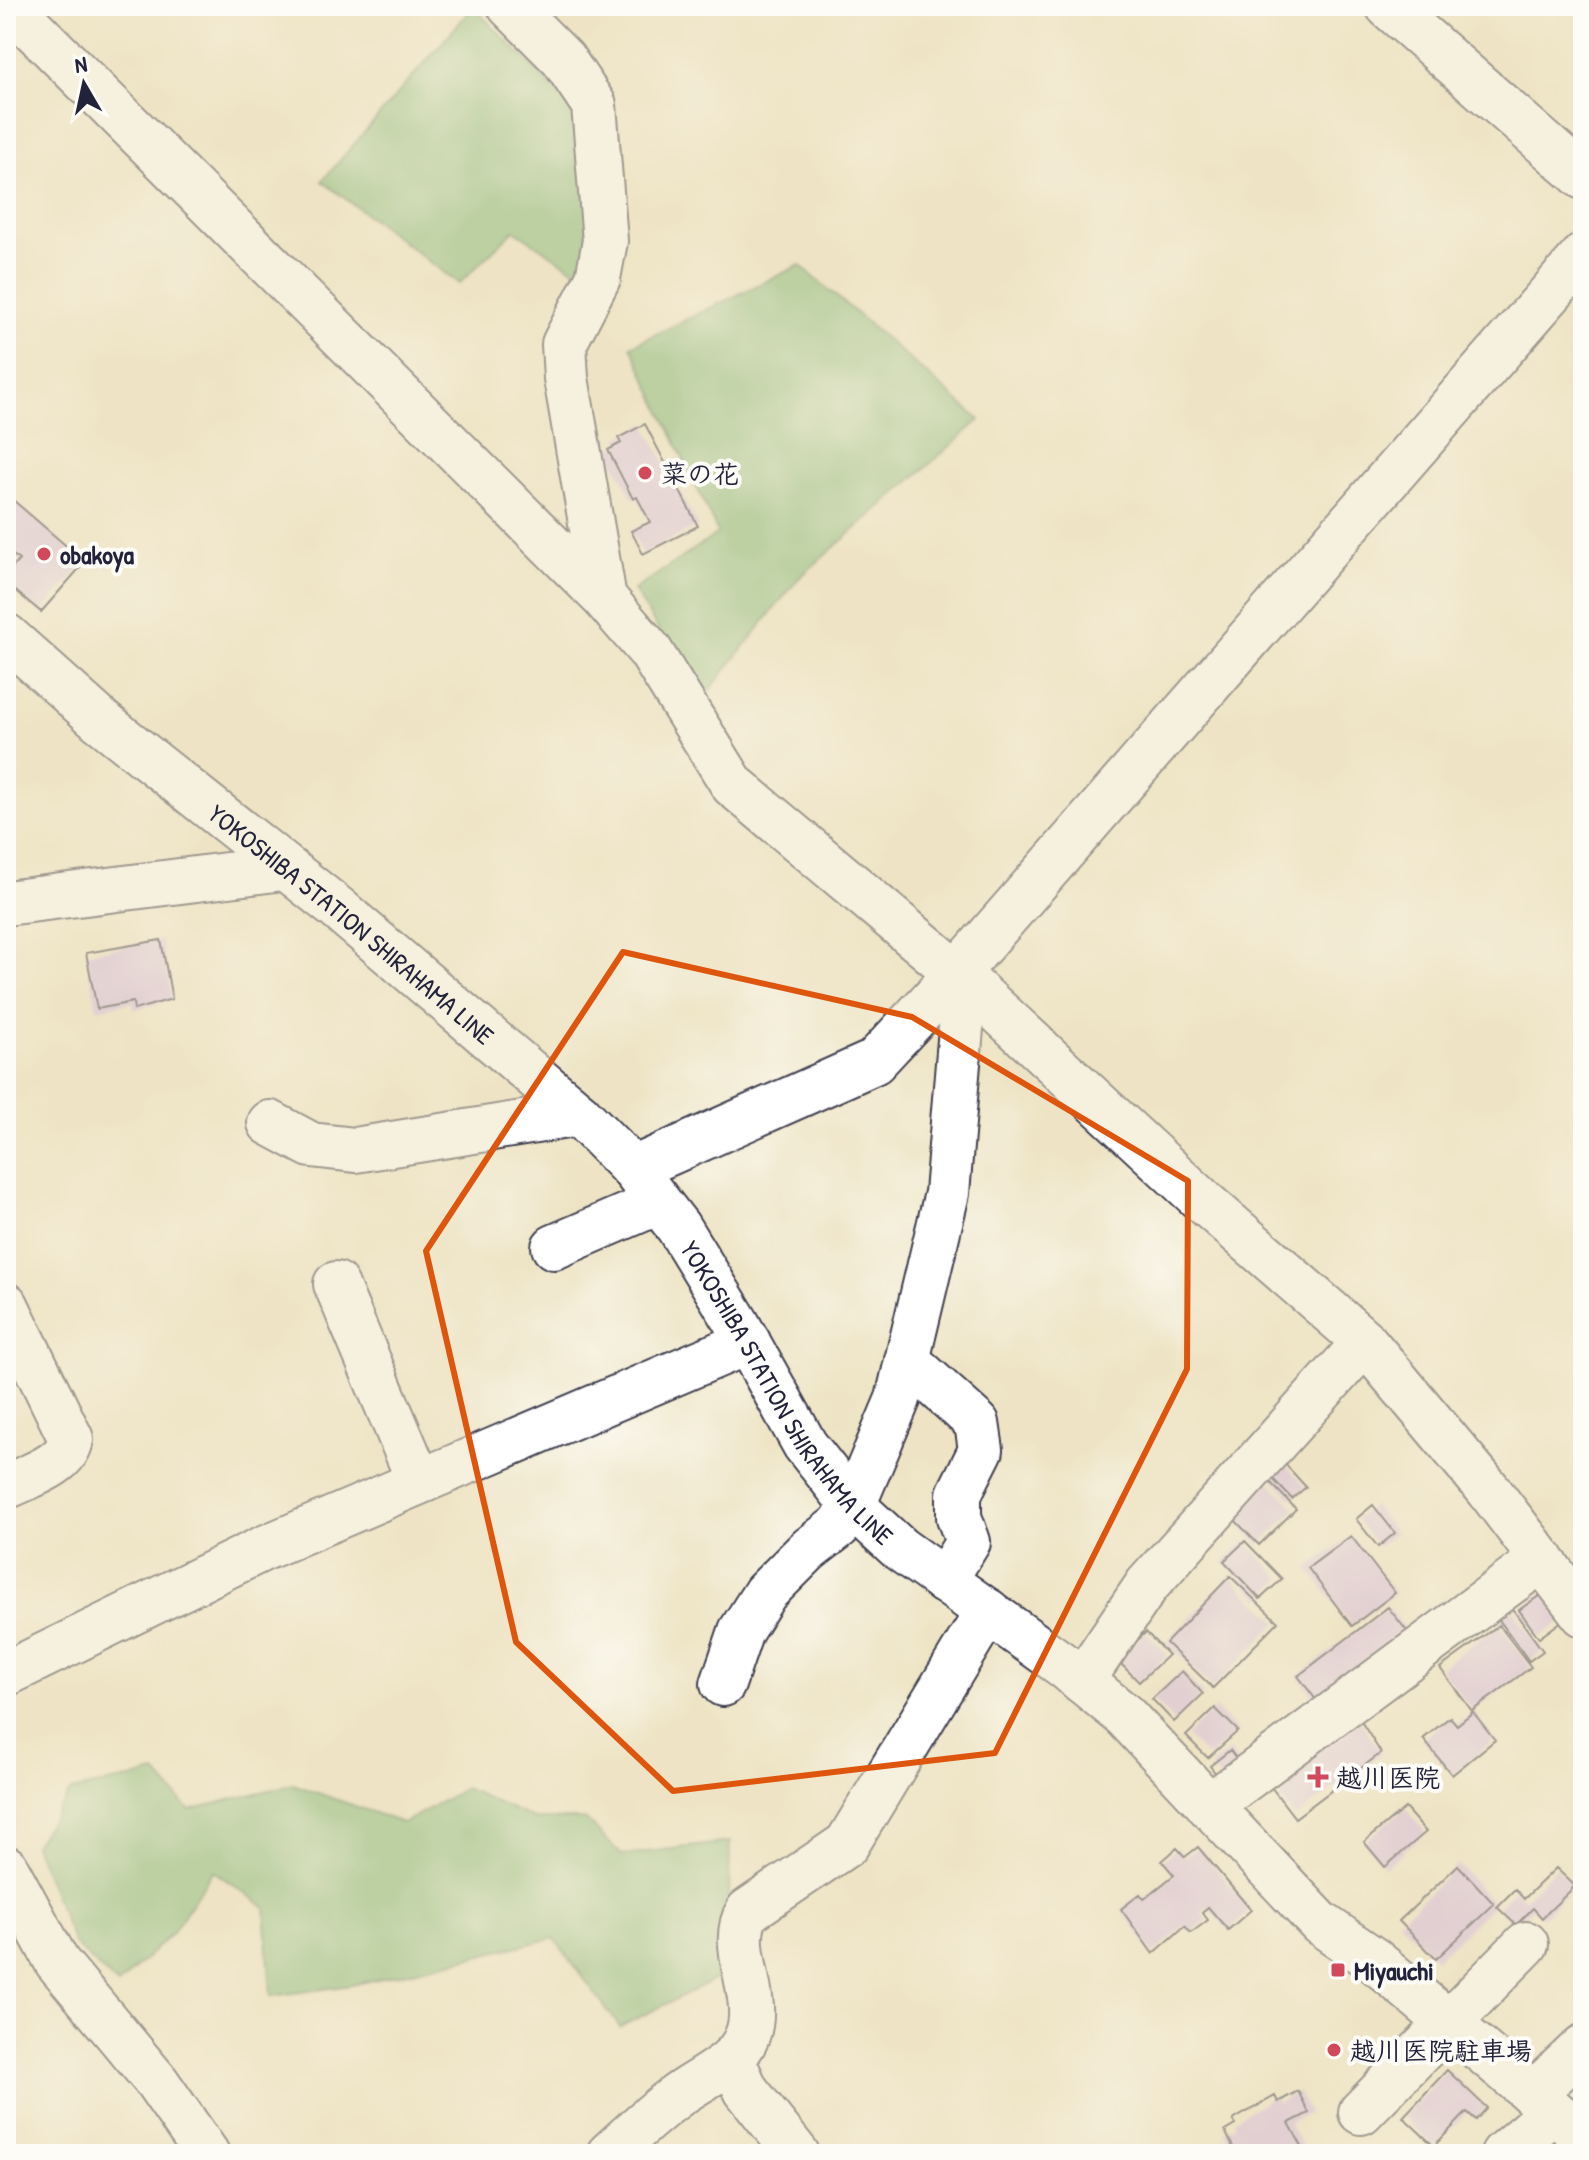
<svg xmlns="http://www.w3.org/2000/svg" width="1589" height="2160" viewBox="0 0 1589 2160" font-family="'Patrick Hand','Klee One',sans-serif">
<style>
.forest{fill:#7eb877;stroke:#506d59;stroke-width:2}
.building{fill:#d3b7e2}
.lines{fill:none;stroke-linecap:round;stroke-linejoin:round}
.minor-casing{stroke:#413f50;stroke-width:48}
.major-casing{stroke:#413f50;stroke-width:48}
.minor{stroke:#fff;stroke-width:44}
.major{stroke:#fff;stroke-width:44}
.marked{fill:none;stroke:#de560e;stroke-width:6;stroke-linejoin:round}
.poi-dot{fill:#d1495b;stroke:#fdfcf7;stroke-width:3}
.labels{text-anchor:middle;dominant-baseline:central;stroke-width:8;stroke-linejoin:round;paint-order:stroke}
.poi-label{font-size:26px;font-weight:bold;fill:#22223b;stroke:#fdfcf7;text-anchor:start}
.street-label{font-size:26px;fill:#22223b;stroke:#fdfcf7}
</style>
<rect width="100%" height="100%" fill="#fdfcf7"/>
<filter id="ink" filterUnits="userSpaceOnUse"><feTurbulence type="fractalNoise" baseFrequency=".0125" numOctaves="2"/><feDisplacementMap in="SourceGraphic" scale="16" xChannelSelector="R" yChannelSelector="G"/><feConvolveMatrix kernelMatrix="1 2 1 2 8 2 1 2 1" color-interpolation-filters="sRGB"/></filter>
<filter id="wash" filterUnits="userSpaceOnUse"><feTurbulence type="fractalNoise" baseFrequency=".006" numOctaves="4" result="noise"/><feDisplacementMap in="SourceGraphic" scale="32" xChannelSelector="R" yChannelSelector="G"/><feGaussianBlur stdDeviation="1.8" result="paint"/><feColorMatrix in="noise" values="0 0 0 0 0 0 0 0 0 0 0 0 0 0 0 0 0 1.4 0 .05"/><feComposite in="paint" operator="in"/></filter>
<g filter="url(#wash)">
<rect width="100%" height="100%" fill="#eee4c5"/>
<path class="forest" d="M473,7L569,102L589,204L585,277L514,230L459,284L322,181Z
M800,265L980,420L798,579L701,701L634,590L718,533L631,346Z
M156,1773L189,1810L293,1784L403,1823L465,1788L534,1819H585L622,1855L730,1842L728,1973L620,2027L554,1938L352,1985L271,1996L265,1907L213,1871L172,1933L118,1985L74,1944L34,1845L71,1791Z"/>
<g id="blocks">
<path class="building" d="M645,424L698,526L643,554L631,531L650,522L637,497L633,499L608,450L621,443L618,438Z
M6,494L85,562L41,612L6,583V575L19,560L6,549Z
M161,940L172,999L134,1010L133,1002L97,1009L86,953Z
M1285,1464L1306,1487L1292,1499L1271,1477Z
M1268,1480L1296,1509L1259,1545L1231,1516Z
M1373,1505L1395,1533L1378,1547L1356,1519Z
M1351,1536L1395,1593L1352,1626L1308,1568Z
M1245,1541L1282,1579L1260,1599L1224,1561Z
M1230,1576L1278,1622L1213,1688L1166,1643Z
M1546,1591L1566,1618L1539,1638L1519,1610Z
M1388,1607L1417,1644L1326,1713L1298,1676Z
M1511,1607L1543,1651L1529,1661L1497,1617Z
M1499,1625L1531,1667L1472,1711L1440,1668Z
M1146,1632L1168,1655L1139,1682L1117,1660Z
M1182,1671L1203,1694L1174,1722L1152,1699Z
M1215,1708L1238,1731L1208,1758L1186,1736Z
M1473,1712L1495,1740L1452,1775L1423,1739L1450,1717L1457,1725Z
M1357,1715L1381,1753L1295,1818L1268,1783Z
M1230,1750L1243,1768L1223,1783L1210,1766Z
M1405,1808L1426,1832L1385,1867L1364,1842Z
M1198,1847L1251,1910L1228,1930L1208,1907L1202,1912L1208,1920L1191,1933L1185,1926L1153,1954L1121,1909L1140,1894L1144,1899L1174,1875L1162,1861L1177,1848L1185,1857Z
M1458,1865L1494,1904L1436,1959L1399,1921Z
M1556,1868L1575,1886L1542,1918L1533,1908L1516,1925L1497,1907L1515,1889L1524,1899Z
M1447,2070L1487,2108L1476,2120L1467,2112L1434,2146L1403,2117Z
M1298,2091L1309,2113L1289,2123L1305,2152L1219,2154L1233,2147L1225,2131L1235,2125L1233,2120L1275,2096L1278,2102Z"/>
</g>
</g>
<g filter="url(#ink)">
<use href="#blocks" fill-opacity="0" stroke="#413f50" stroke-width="2"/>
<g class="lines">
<g class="minor-casing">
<path id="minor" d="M10,6L604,598L650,651L733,785L957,973L1204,1202L1365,1342L1488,1489L1583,1614
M510,6L563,59L594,105L605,241L598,278L564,344L566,378L604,598
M1388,6L1583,177
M6,903L283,868
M270,1123L311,1145L355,1150L579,1114
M633,1169L874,1062L957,973L1583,256
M554,1247L640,1210L656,1199
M336,1284L419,1481
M6,1305L71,1439C67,1466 28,1476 6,1487
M907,1360L977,1423L981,1450L959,1494V1517L968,1542L944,1581
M6,1674L262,1549L748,1342
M1082,1681L1147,1585L1365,1342
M723,1684L741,1631L765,1593L808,1550L839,1526L853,1506L898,1399L947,1193L965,981
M1209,1806L1542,1559
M6,1868L57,1962L157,2082L207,2154
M732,2059L746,2090L797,2154
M1533,2094L1583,2047
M1361,2112L1526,1944
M609,2154C630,2135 651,2115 674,2098C698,2079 736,2066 747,2036C763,1996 726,1947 748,1911L847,1844L988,1611
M1503,2154L1553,2111"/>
</g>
<g class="major-casing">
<g id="major">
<path id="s1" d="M6,636L101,721L337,908L579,1114L633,1169L678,1227L737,1323L805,1445L853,1506L900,1549L1064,1666L1125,1716L1320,1923L1374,1960L1583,2136"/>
</g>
</g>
<use href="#minor" class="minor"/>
<use href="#major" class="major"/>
</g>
</g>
<path d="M0 0H1589V2160H0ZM623,952L912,1017L1188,1181L1187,1369L995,1753L673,1791L516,1642L426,1251Z" fill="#eee4c5" fill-opacity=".55" fill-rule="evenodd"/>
<path class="marked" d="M623,952L912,1017L1188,1181L1187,1369L995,1753L673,1791L516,1642L426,1251Z"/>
<g class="poi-dot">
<circle cx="645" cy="473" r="8"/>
<circle cx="44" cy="554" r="8"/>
<path d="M1314 1765h8v8h8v8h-8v8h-8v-8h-8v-8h8z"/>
<rect x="1330" y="1962" width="16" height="16" rx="4"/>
<circle cx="1334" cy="2050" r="8"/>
</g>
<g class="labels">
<g class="poi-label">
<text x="661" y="473">菜の花</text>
<text x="60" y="554">obakoya</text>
<text x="1336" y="1777">越川医院</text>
<text x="1354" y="1970">Miyauchi</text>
<text x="1350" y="2050">越川医院駐車場</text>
</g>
<g class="street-label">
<text stroke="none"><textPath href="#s1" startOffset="450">YOKOSHIBA STATION SHIRAHAMA LINE</textPath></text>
<text stroke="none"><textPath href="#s1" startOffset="1096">YOKOSHIBA STATION SHIRAHAMA LINE</textPath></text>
</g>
</g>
<rect width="1589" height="2160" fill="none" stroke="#fdfcf7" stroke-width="32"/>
<g transform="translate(84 84) rotate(351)" stroke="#fdfcf7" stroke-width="6" paint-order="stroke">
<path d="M0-6L14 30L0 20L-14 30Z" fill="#22223b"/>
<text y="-12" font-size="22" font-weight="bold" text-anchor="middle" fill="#22223b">N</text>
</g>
</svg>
